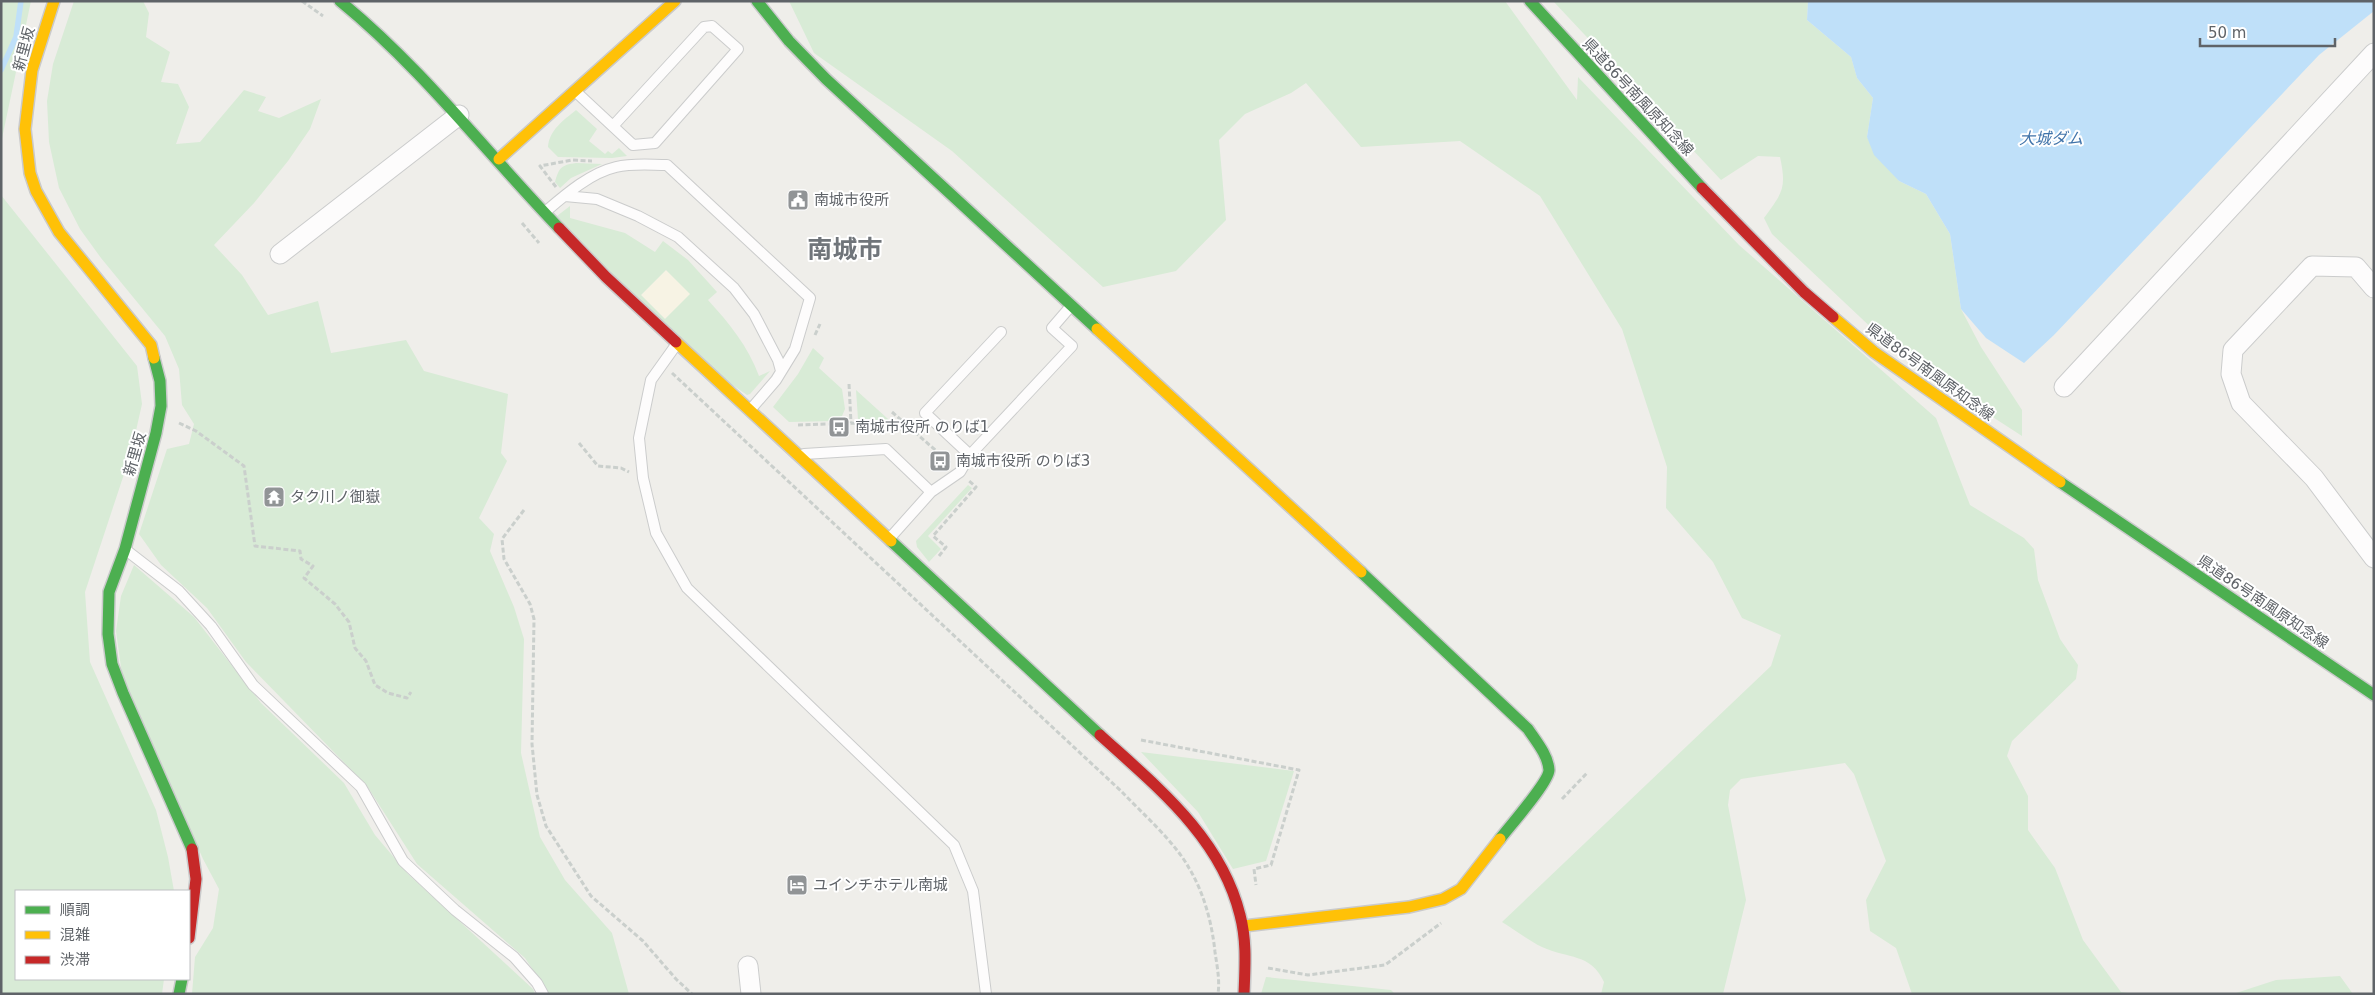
<svg xmlns="http://www.w3.org/2000/svg" width="2375" height="995" viewBox="0 0 2375 995" font-family="'DejaVu Sans','Noto Sans JP',sans-serif">
<style>
.commercial{fill:#f7f3e4}
.green{fill:#d8ebd6;fill-rule:evenodd}
.water{fill:#bfe0f9}
.lines{fill:none;stroke-linecap:round;stroke-linejoin:round}
.stream{stroke:#bfe0f9;stroke-width:5.5}
.lane-casing{stroke:#cbcccc;stroke-width:12}
.street-casing{stroke:#cbcccc;stroke-width:21}
.fast-casing{stroke:#cacacb;stroke-width:14}
.slow-casing{stroke:#cacacb;stroke-width:14}
.jam-casing{stroke:#cacacb;stroke-width:14}
.path{stroke:#cacfcc;stroke-width:3;stroke-dasharray:5 2.5;stroke-linecap:butt}
.lane{stroke:#fdfcfc;stroke-width:10}
.street{stroke:#fdfcfc;stroke-width:19}
.fast{stroke:#4caf50;stroke-width:11}
.slow{stroke:#ffc107;stroke-width:11}
.jam{stroke:#c62828;stroke-width:11}
.labels{text-anchor:middle;dominant-baseline:central;stroke-width:4;stroke-linejoin:round;paint-order:stroke}
.street-label{font-size:15px;fill:#5f6368;stroke:#fff}
.poi-label{font-size:15px;fill:#5f6368;stroke:#fff;text-anchor:start}
.water-label{font-size:16px;font-style:italic;fill:#4174aa;stroke:#fff}
.town-label{font-size:25px;font-weight:bold;fill:#70757a;stroke:#fff}
</style>
<rect width="100%" height="100%" fill="#efeeea"/>
<path class="commercial" d="M666,270L691,294L665,319L641,295Z"/>
<path class="green" d="M1,1H31L1,143Z
M74,1H143L149,13L146,37L170,52L161,82L178,84L189,107L176,144L200,142L244,90L266,97L258,111L279,118L321,99L310,129L288,161L254,203L214,245L242,275L268,315L318,301L331,353L406,340L424,371L508,394L501,453L507,461L479,518L494,534L490,551L514,607L524,639L521,753L540,837L565,880L612,933L629,994H549L525,958L417,864L367,786L246,662L207,608L161,565L139,534L167,449L189,444L194,424L182,405L179,369L165,336L101,258L80,229L59,188L49,142L47,101L53,64Z
M789,1H1505L1577,100L1578,77L1739,245L1936,418L1970,505L2024,538L2034,549L2038,580L2060,639L2078,665L2076,679L2012,741L2007,756L2028,796V830L2055,868L2083,940L2121,992L2135,994H1912L1896,948L1870,931L1866,900L1886,861L1854,774L1845,763L1741,779L1730,790L1728,805L1746,900L1723,994H1601L1604,982C1591,953 1568,959 1542,947C1528,940 1515,930 1502,922L1771,666L1781,635L1742,618L1713,562L1666,508L1667,467L1622,329L1540,196L1460,141L1361,147L1306,83L1291,93L1245,114L1219,140L1226,220L1176,271L1103,287L952,151L814,53Z
M1553,1H1808L1807,20L1851,57L1857,78L1873,98L1867,137L1899,181L1926,194L1950,234L1961,309L1981,347L2022,410V436L1951,390L1878,334L1772,234L1764,218C1782,193 1787,189 1780,157L1758,156L1721,180Z
M576,110L597,129L589,141L605,154L608,151L612,154L619,148L627,156L612,158L558,157L548,147C549,130 564,120 576,110Z
M576,163L602,164L571,178L560,188L555,182C559,168 561,165 576,163Z
M1,195L137,366L142,404L131,453L85,592L90,662L156,810L168,857L174,891H16V979H164L162,994H1Z
M570,206V218L625,233L655,252L663,241L688,260L717,292L708,300C729,323 748,346 759,376L770,371L750,394L747,395L731,384L603,265L557,216ZM666,270L690,294L665,319L641,295Z
M813,348L824,358L819,368L842,389L845,409L842,416L834,421L789,422L773,407L798,374Z
M856,390L898,428L874,427L862,419H858Z
M968,485L972,488L928,536L941,549L929,562L917,547L916,541Z
M134,565L194,617L261,703L344,783L375,835L408,874L533,989L535,994H192L195,957L213,928L219,889L203,859L122,675L116,631L121,596Z
M1141,752L1294,771L1266,861L1233,869L1198,812Z
M2340,976L2353,994H2233L2276,980Z
M1266,977L1391,990L1395,994H1261Z"/>
<path class="water" d="M1808,1H2374V11L2319,55L2054,335L2024,363L1986,338L1961,309L1950,234L1926,194L1899,181L1874,155L1867,137L1873,98L1857,78L1851,57L1807,20Z"/>
<g class="lines">
<path class="stream" d="M1,70L16,37L21,1"/>
<g class="lane-casing">
<path id="lane" d="M575,91L633,145L655,143L738,49L712,26L704,27L613,126
M565,196L597,199L638,216L678,237L734,288L754,314L778,360L781,371
M545,212C565,195 590,173 616,167C633,163 650,165 667,165L810,298L795,349L776,380L751,409
M676,345L651,380L639,438L643,478L656,533L687,588L954,845L973,891L986,994
M804,454L886,449L931,492L889,539
M970,455L925,413L1001,332
M931,492L960,472L970,455L1072,346L1052,328L1071,306
M126,550L179,591L211,626L253,685L361,787L403,861L455,910L514,957L537,983L543,994"/>
</g>
<g class="street-casing">
<path id="street" d="M280,254L459,115
M2374,288L2356,267L2312,266L2233,350L2231,374L2241,403L2314,478L2374,558
M2064,387L2374,53
M748,966L751,994"/>
</g>
<g class="fast-casing">
<path id="fast" d="M340,1C422,68 486,152 559,228
M757,1L789,41L826,79L1097,329
M1530,1L1702,188
M154,358L160,381L161,406L156,433L125,549L109,592L108,634L112,664L123,693L192,849
M2060,482L2374,695
M891,541L1100,735
M1361,572L1528,729C1536,741 1548,755 1549,770C1549,782 1509,827 1500,839
M179,994L182,979"/>
</g>
<g class="slow-casing">
<path id="slow" d="M54,1L32,70L25,129L30,173L36,191L59,232L151,345L154,358
M499,159L675,1
M1833,317L1874,352L2060,482
M1097,329L1361,572
M676,342L891,541
M1244,926L1409,907L1443,899L1461,889L1500,839"/>
</g>
<g class="jam-casing">
<path id="jam" d="M1702,188L1804,292L1833,317
M559,228L606,277L676,342
M1100,735C1156,786 1221,837 1240,915C1247,941 1245,967 1244,994
M189,938L196,879L192,849"/>
</g>
<path class="path" d="M302,1L323,16
M556,187L540,166L572,160L592,161
M522,223L539,243
M815,335L820,324
M672,373L1121,791C1143,814 1174,841 1189,868C1204,893 1212,923 1215,952C1217,966 1220,980 1218,994
M849,384L851,423
M892,412L950,463
M179,423L196,431L244,466L255,546L300,551L301,559L313,566L304,578L335,604L349,622L355,648L366,661L375,685L388,693L407,698L411,692
M798,425L860,423L872,431L911,429
M579,443L598,466L621,468L629,472
M524,510L502,539L504,559L530,604L534,619L532,744L537,795L546,826L591,896L643,941L676,979L692,994
M939,556L946,547L933,536L976,487L969,481
M1141,740L1299,770L1271,865L1254,869L1256,885
M1562,799L1588,772
M1268,968L1308,975L1385,965L1441,923"/>
<use href="#lane" class="lane"/>
<use href="#street" class="street"/>
<use href="#fast" class="fast"/>
<use href="#slow" class="slow"/>
<use href="#jam" class="jam"/>
</g>
<defs>
<g id="civic-square" transform="scale(1.125)"><rect x="-9" y="-9" width="18" height="18" rx="4" fill="#919496" stroke="#fff"/><path d="M-.6-6.5H3V-4.5H.6V-3L4-1V1h2V6H-6V1h2V-1L-.6-3ZM-1.2 2.5V6h2.4V2.5Z" fill="#fff"/></g>
<g id="bus-square" transform="scale(1.125)"><rect x="-9" y="-9" width="18" height="18" rx="4" fill="#919496" stroke="#fff"/><path d="M-5-6H5V4H4V6H2V4H-2V6H-4V4H-5ZM-3.5-4V0h7V-4ZM-3.5 1.2v1.5H-2V1.2ZM2 1.2v1.5H3.5V1.2Z" fill="#fff"/></g>
<g id="temple-square" transform="scale(1.125)"><rect x="-9" y="-9" width="18" height="18" rx="4" fill="#919496" stroke="#fff"/><path d="M0-6L5-2H3V0L6.5 2.5H4V6H1.5V3h-3V6H-4V2.5H-6.5L-3 0V-2H-5Z" fill="#fff"/></g>
<g id="hotel-square" transform="scale(1.125)"><rect x="-9" y="-9" width="18" height="18" rx="4" fill="#919496" stroke="#fff"/><path d="M-6-4.5h1.5V1H6V5H4.5V3h-9V5H-6ZM-4 0a1.8 1.8 0 1 1 3.6 0ZM.5 0V-2.5h3Q6-2.5 6 0Z" fill="#fff"/></g>
</defs>
<g fill-rule="evenodd">
<use href="#civic-square" x="798" y="200"/>
<use href="#bus-square" x="839" y="427"/>
<use href="#bus-square" x="940" y="461"/>
<use href="#temple-square" x="274" y="497"/>
<use href="#hotel-square" x="797" y="885"/>
</g>
<g class="labels">
<g class="street-label">
<text transform="translate(24 49) rotate(-75)">新里坂</text>
<text transform="translate(1638 97) rotate(47)">県道86号南風原知念線</text>
<text transform="translate(1930 372) rotate(36)">県道86号南風原知念線</text>
<text transform="translate(135 454) rotate(-74)">新里坂</text>
<text transform="translate(2263 602) rotate(34)">県道86号南風原知念線</text>
</g>
<g class="poi-label">
<text x="814" y="200">南城市役所</text>
<text x="855" y="427">南城市役所 のりば1</text>
<text x="956" y="461">南城市役所 のりば3</text>
<text x="290" y="497">タク川ノ御嶽</text>
<text x="813" y="885">ユインチホテル南城</text>
</g>
<g class="water-label">
<text x="2051" y="138">大城ダム</text>
</g>
<g class="town-label">
<text x="845" y="249">南城市</text>
</g>
</g>
<rect width="2375" height="995" fill="none" stroke="#5f6368" stroke-width="5"/>
<rect x="15" y="890" width="175" height="90" fill="#ffffff" stroke="#bfc1c3"/>
<rect x="25" y="906" width="25" height="8" fill="#4caf50" stroke="#bfc1c3"/>
<text x="60" y="915" font-size="15" fill="#5f6368">順調</text>
<rect x="25" y="931" width="25" height="8" fill="#ffc107" stroke="#bfc1c3"/>
<text x="60" y="940" font-size="15" fill="#5f6368">混雑</text>
<rect x="25" y="956" width="25" height="8" fill="#c62828" stroke="#bfc1c3"/>
<text x="60" y="965" font-size="15" fill="#5f6368">渋滞</text>
<path d="M2200 38v8h135v-8" fill="none" stroke="#5f6368" stroke-width="2.5"/>
<text x="2208" y="38" font-size="15" fill="#5f6368" stroke="#ffffff" stroke-width="4" paint-order="stroke">50 m</text>
</svg>
